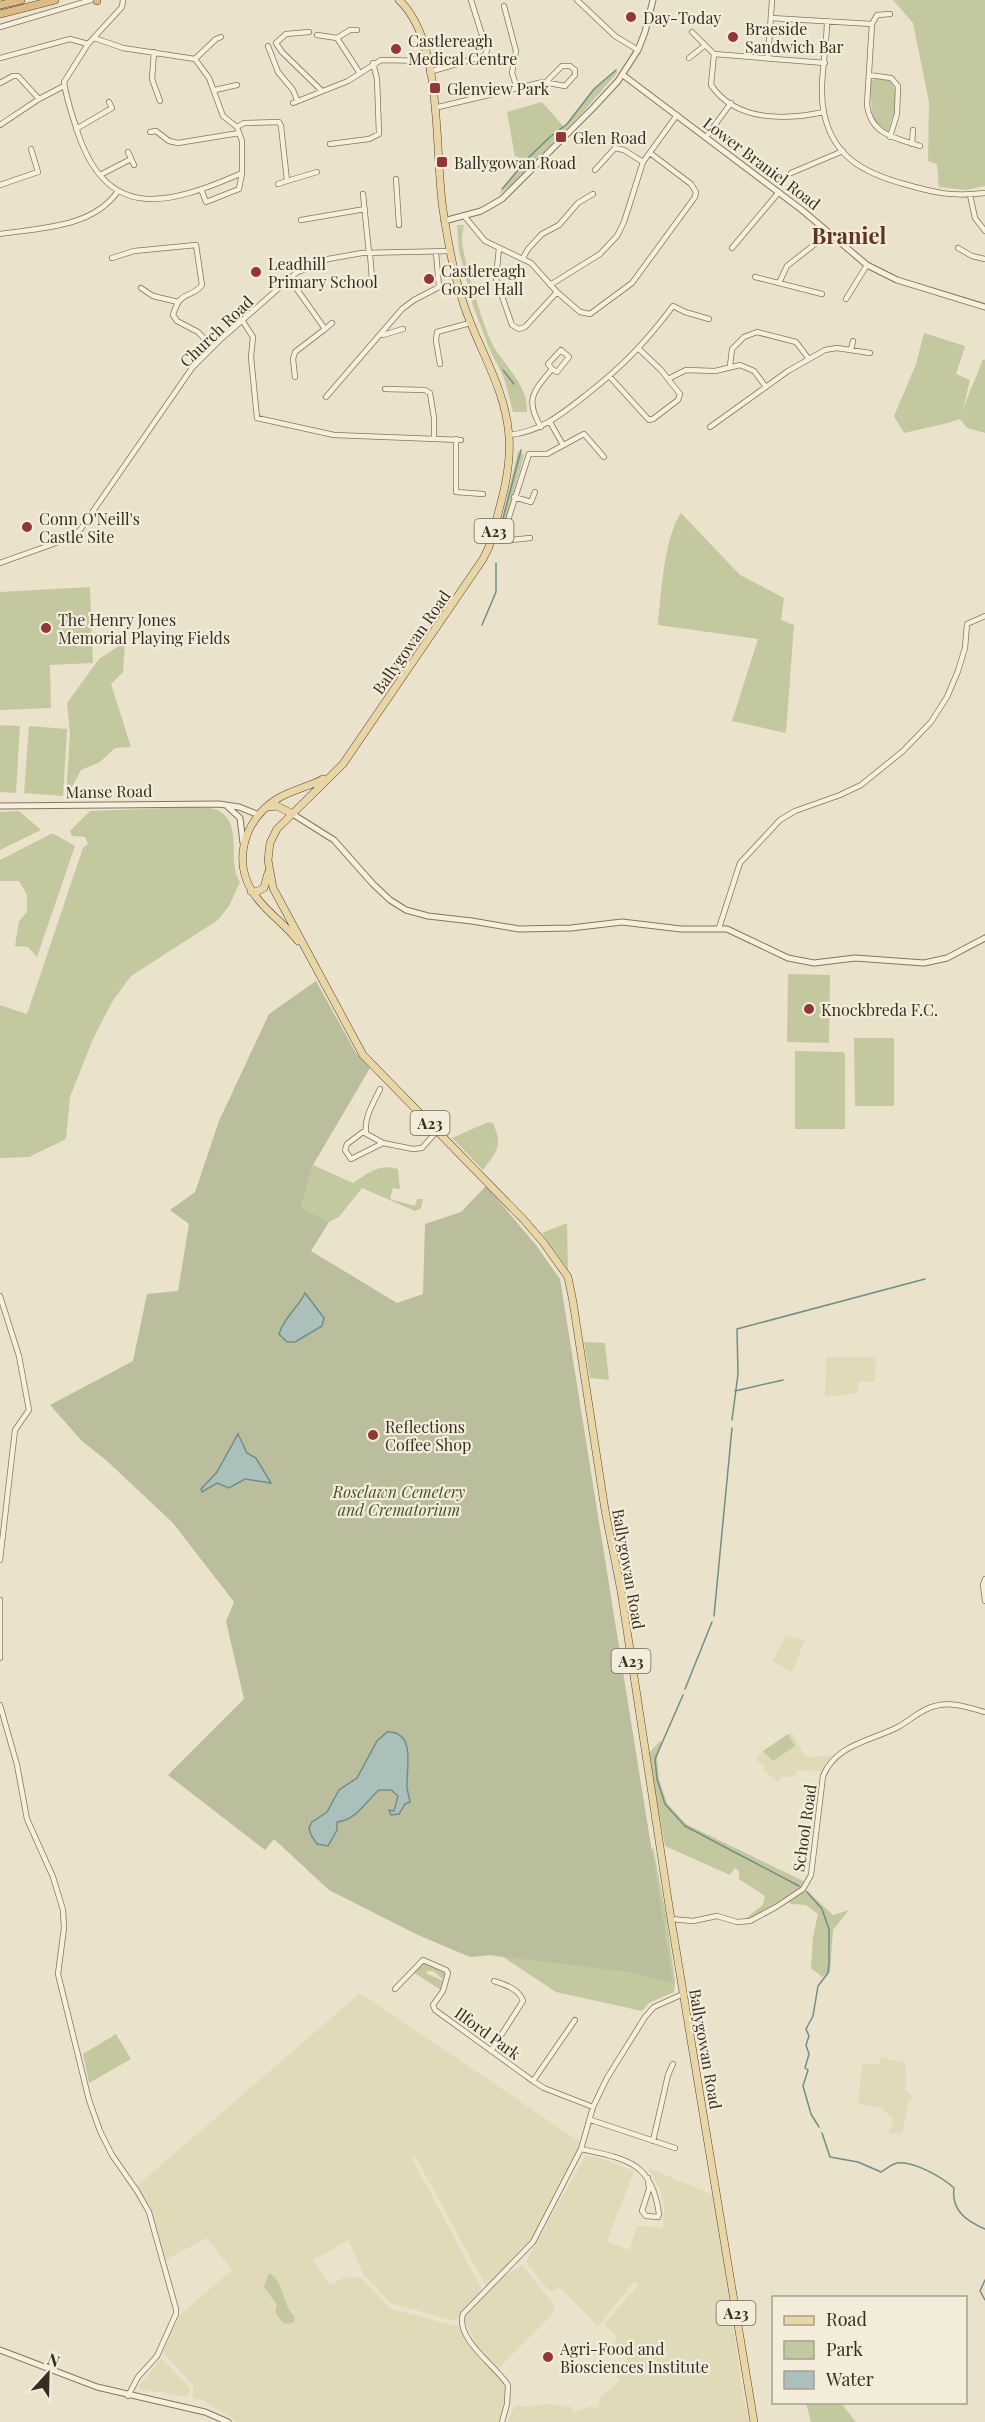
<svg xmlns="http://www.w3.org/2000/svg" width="985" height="2422" viewBox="0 0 985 2422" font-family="'Playfair Display',serif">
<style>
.farmland{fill:#e0dab9}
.green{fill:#c3c89f}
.cemetery{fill:#babe9d}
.water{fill:#abc0ba;stroke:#728e87;stroke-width:1.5}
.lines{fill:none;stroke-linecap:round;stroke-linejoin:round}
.stream{stroke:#728e87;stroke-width:1.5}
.minor-casing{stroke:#867561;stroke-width:6}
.tertiary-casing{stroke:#867561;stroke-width:7}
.primary-casing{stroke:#554434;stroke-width:8}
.trunk-casing{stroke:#554434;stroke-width:8}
.minor{stroke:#f6efdd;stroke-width:4.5}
.tertiary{stroke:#f6efdd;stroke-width:5}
.primary{stroke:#e9d6a7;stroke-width:7}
.trunk{stroke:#dcbc86;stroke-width:7}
.poi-dot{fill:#8f3837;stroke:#f3ecda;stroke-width:2}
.labels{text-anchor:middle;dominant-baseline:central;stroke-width:4.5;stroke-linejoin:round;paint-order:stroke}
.shield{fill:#f3ecda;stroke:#706659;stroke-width:1.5}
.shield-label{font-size:15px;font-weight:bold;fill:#382d22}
.poi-label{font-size:16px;fill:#382d22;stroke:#f3ecda;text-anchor:start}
.street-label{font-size:16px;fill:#382d22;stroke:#f3ecda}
.park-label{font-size:16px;font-style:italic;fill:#48522b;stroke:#f3ecda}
.district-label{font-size:22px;font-weight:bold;fill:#603326;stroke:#f3ecda}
</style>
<rect width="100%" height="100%" fill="#ebe2cb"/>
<path class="farmland" d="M826,1357H876L875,1382L859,1381L858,1393L825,1397Z
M786,1636L805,1640L792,1672L772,1661Z
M792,1732L805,1757L831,1756L822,1771L797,1770L795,1777H781L778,1782L763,1770L765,1766L755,1760L759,1754Z
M360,1993L580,2142L568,2172L535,2234L525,2248L486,2286L415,2156L412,2158L482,2290L454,2321L391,2303L363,2274L349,2240L313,2260L330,2285L345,2277L361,2278L391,2309L459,2327L473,2349L505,2386V2398L499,2422H238L204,2401L193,2398V2385L163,2352L179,2316L232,2270L207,2238L165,2260L150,2206L137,2186Z
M881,2058L905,2062L906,2091L913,2096L912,2100L908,2103L902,2133H889L893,2119L880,2107L858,2104L862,2064H879Z
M585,2156L600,2158L634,2171L607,2241L629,2250L637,2226L663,2228L664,2208L660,2189L648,2168L714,2195L744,2401L750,2422H507L515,2406H535L549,2404L572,2407L573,2414L590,2406L595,2408L598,2407L601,2397L621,2380L614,2374L628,2356L614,2342L618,2338L604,2324L639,2284L634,2282L598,2326L563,2290L558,2288L550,2292L526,2262Z
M522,2265L554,2305L552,2315L498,2369L477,2345L464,2321L466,2313L503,2277Z
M161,2358L188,2386L190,2390L187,2397L141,2389L139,2386Z"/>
<path class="green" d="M893,0H985V186L966,190L939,187L937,164L928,161L929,102L913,23Z
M616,70L617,73L583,112L509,187L498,195L521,165L518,156L515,157L507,112L542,102L564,127L594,89Z
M875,78L890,81C898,90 897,105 895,116L892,118L889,130L885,132C868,120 872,100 870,82Z
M457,225H464C463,230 462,235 462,239C462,257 485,333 494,347C507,369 528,385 527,412H513L504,378L489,348L473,306L459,251Z
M924,333L965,346L956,374L970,380L963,409L983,359L985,360V433L967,428L960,419L948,423L904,433L894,416L916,364Z
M518,451L524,455L500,541L497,540Z
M681,513L740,575L784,598L781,620L794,625L786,733L732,721L758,639L658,625C661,595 664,537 681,513Z
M90,587L93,663L50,665L51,708L0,710V592Z
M125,642L123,672L111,684L131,747L115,748L100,762L81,770L66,798L70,734L67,703L99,659Z
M0,725L20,726L16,793L0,792Z
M29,726L67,729L63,796L24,793Z
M195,807C202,808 213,807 219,811C244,824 226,862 240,882L229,906L218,920L131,976L112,1002L93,1039L70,1097L66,1139L29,1157L0,1158V1005L27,1014L83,848L88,844L85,837L72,836L70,831L90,811Z
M19,811L41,830L0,850V812Z
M51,834H54L75,846L37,957L28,947L15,946L19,921L27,912V895L19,881H0V860Z
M788,974L830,975L829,1043L787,1042Z
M854,1038H894V1106H855Z
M795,1051L843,1052L845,1054V1129H795Z
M488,1122L493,1123C503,1147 497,1151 483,1170L452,1138Z
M313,1165L353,1183C368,1173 380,1163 398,1169L400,1189L393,1188L390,1199L415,1206L417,1199H423L421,1208L415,1211L362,1188L339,1217L329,1222L301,1207Z
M567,1223L568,1268V1269L542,1233Z
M584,1342L605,1343L609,1380L590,1378Z
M788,1734L795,1746L773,1761L763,1751Z
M660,1741L662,1742L657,1758L659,1779L667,1803L686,1824L805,1882L802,1886L833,1915L849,1910L833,1930L830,1972L822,1977L811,1968L813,1937L818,1914L806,1905L791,1904L784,1899L753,1917L746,1918L763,1905L765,1896L739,1879V1871L735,1868L730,1875L665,1846L648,1754Z
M653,1847L666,1915L675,1982L674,1992L649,2003L642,2011L556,1992L503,1957L489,1955L470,1957L648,1858Z
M424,1962L445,1973L444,1980L433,1971H427V1974L444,1981L441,1990L413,1972Z
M116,2034L131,2059L89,2083L83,2054Z
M269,2273C285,2282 282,2306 295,2317L294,2322C282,2327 281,2320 275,2312L277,2305L264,2287Z
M806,2403H841L856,2422H811Z"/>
<path class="cemetery" d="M316,981L356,1053L370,1068L313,1165L301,1207L329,1222L311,1251L397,1303L423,1294L425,1224L461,1212L486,1186L536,1245L560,1279L673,1983L629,1972L489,1955L470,1957L418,1935L329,1890L274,1839L265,1850L168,1775L244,1699L226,1621L234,1602L173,1523L107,1461L82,1441L50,1405L133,1361L147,1294L178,1291L189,1224L170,1210L195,1192L219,1121L269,1014Z"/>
<path class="water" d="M305,1293L324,1318L322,1326L295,1342H287L279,1334C284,1317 298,1308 305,1293Z
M238,1434L247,1453L256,1458L271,1483L245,1479L229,1488L217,1483L202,1492L201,1489L217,1472Z
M387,1732C415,1731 407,1765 407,1783C406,1789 409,1795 410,1802L405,1804L399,1814L391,1815L389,1810L394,1811L398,1796L391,1790H379C366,1801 357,1820 337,1822V1830L328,1846L317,1844L311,1835L309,1828L312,1822L327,1812L339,1790L357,1778L377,1741Z"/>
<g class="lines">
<path class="stream" d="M502,189L530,156L550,137L567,124L594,89L616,70
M503,370L514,384
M497,541L521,450
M482,625L496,592V563
M735,1391L783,1380
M732,1420L738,1374L737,1329L925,1279
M714,1616L732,1428
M685,1689L712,1622
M683,1695L655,1759L657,1779L665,1804L685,1826L799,1886
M807,1892L822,1909L829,1929V1963L828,1973L818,1986L813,2016L806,2029L809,2036L806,2045L809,2054L805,2068L808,2070L803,2086L811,2114L819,2127
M822,2133L830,2157L858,2162L881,2172C886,2169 892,2164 897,2163C914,2161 942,2177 954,2188C951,2210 966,2221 985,2229
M985,2280L980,2291L985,2300"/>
<g class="minor-casing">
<path id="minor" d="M123,0L122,7L88,44L64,82C66,97 71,112 76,127C105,223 167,206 242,173V141L237,127
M577,0L615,36L638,50
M504,6L516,51L512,73L517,88
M771,18L872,24L877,15L890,14
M827,21C827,51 818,84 824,113C833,157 864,173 904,184C935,193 953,197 985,193
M872,24L867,104C870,135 896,138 920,146
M0,27L91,0
M309,32L286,34L276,43L282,52L322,91
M692,32L714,54L825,63
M317,35L337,38L359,72
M94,38L123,48L195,59L209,78L223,116L237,127
M337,38L350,30H357
M268,46L278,72L293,90L297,100
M154,52L152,79L160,101
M714,54L711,85C736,122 786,120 824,112
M0,58L70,39L88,44
M689,58L704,46
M768,58L772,0
M195,59L216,39L221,37
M429,72L484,56L487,51L471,0
M869,75L891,78L898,86L897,114L890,137
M0,83L13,76H18L39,99
M215,90L237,85
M293,103L348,81L381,60L428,61
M434,108L543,82L565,86L575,75V70L570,66H562L546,82
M0,125L39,99L64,86
M237,127L244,123L279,122L281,126L287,181L317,172
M76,129L112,108L109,102
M150,132L156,131L169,141L178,143L239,133
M706,137L731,103
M330,144L369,139L379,134L377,79L373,63
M912,144L913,130
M128,152L134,165
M595,170L615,148L624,150L643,162
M791,173L843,151
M100,175L131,159
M396,179L399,225
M278,184L287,181
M0,185L38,172L31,149
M201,189L206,202L239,189L242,173
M363,194L369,253
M970,195L975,218L985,231
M465,217L485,241L531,263L557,292L580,312L590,314L632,283L695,197L696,192L691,184L650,153
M301,220L365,209
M0,234C39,228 93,228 118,191
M499,248L496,279L512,325L519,329L525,327L557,292
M732,248L779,192
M958,248L972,256L985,259
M370,253L372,280
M112,258L134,251L196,245L202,285C190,300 181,288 173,315L177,321L198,332L212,347
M523,258L528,249L542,234L559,225L578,203L593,194
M755,277L822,294
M289,278L325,329L295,352L293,359L295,377
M779,283L787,266L829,233
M550,285L600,254L617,236L624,222L643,162L677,115
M141,288L153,296L178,302
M846,299L867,265
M242,320L253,337L251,357L257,418L334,435L461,440
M325,329L332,323
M383,335L403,329
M851,350L853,341
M440,364L436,341L437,332L470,323
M730,366L732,349L744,337L757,332L796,342L809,359
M610,377L649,420L653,419L678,400L680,394L661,370L639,349
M668,379L686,370L715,371L740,365L754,371L766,387
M385,389L425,390L430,393L434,418V438
M326,397L402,309L414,300L439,287L436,252
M550,422L563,445
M541,427C524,399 534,391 552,369L557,372L569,357L561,350L548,364L552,369
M710,427L788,371L825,350L837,348L870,353
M509,435C540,432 562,414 586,395C622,367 646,342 673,306L685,312L709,319
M456,439V492L483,494
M514,497L531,502L535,492
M530,538L511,540L503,536L529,454H547L584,434L604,457
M0,563L70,538L80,530L192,368L221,339L296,273L328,259L362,253L450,251
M719,928L740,863L780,820L795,811L840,795L861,785L903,751L931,722L947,697L958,671L965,648L967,624L985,616
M366,1132C364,1117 374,1102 380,1089
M383,1143L363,1132L347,1144L345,1150L351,1159L383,1143L413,1149L422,1148L437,1131
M0,1296L19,1356L29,1410L15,1430L0,1560
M985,1579L983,1585L985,1601
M0,1600V1658
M0,1705L17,1765L27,1819L53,1877L63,1910L64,1928L58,1974L89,2100L100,2131L112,2155L137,2191L149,2212L176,2309V2314L157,2356L138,2377L128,2396
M671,1919L693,1921L717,1916L737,1922L750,1921L776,1907L803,1889L811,1875L823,1776C836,1744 871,1741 898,1727C911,1720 921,1709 935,1706C950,1701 970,1708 985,1712
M395,1989L423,1960L446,1970L448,1973L443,1991L433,2005L435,2010L533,2081L544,2088L593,2107
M491,2051L523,2001C519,1989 506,1985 494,1981
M533,2081L575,2020
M591,2120L675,2148
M653,2141L668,2075L673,2064
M581,2149C627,2159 652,2162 659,2214L658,2217L646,2216L642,2211L649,2189L648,2178
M502,2422L507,2404L508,2385C496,2366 455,2339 463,2314L533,2242L581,2149L593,2107L607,2078L645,2017L654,2007L683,1994"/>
</g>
<g class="tertiary-casing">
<path id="tertiary" d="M623,75L802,210L867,265L897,280L985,307
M444,221L481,211L502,199L593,108L618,81L638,50L645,32L653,0
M0,806L219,804L239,807L259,815
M228,807L240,818L243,843
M291,813L334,840L373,884L390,900L406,910L428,916L472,921L519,929L571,928L622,922L681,929H727L788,958L814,963L855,958L924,963L947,958L985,938
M0,2350L97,2387L205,2412L228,2422"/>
</g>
<g class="primary-casing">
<path id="primary" d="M399,0C444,42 434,150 443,210C449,248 456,288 471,324C486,361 506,395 509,436C512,473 498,512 489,547L483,559L343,764L277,829L270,843L268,860L273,888L363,1055L523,1219L543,1242L568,1277L573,1302L605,1510L621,1591L671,1919L754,2422
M269,807L277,806L291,813
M251,891L256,892L264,888L268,873
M298,941C286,925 269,914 257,898C231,866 242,821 277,799C291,790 309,787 323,779"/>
</g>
<g class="trunk-casing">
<path id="trunk" d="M97,1V0
M0,5L21,0
M0,14L55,0"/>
</g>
<use href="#minor" class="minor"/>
<use href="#tertiary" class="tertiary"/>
<use href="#primary" class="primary"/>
<use href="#trunk" class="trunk"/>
</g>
<g class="poi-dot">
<circle cx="631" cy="17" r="6"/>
<circle cx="733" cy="37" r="6"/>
<circle cx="396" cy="49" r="6"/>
<rect x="429" y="82" width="12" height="12" rx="3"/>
<rect x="555" y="131" width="12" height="12" rx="3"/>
<rect x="436" y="156" width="12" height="12" rx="3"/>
<circle cx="256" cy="272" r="6"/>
<circle cx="429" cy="279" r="6"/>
<circle cx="27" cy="527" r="6"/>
<circle cx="46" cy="628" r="6"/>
<circle cx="809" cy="1009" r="6"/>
<circle cx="373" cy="1435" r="6"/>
<circle cx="548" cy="2357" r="6"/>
</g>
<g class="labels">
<g class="shield">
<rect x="474.5" y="519" width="39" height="24" rx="4.5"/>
<rect x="410.5" y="1111" width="39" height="24" rx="4.5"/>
<rect x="611.5" y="1649" width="39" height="24" rx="4.5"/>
<rect x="716.5" y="2301" width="39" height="24" rx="4.5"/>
</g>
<g class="shield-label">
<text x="494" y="531">A23</text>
<text x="430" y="1123">A23</text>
<text x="631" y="1661">A23</text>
<text x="736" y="2313">A23</text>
</g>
<g class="poi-label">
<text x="643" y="17">Day-Today</text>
<text x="745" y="28">Braeside<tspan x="745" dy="18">Sandwich Bar</tspan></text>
<text x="408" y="40">Castlereagh<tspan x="408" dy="18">Medical Centre</tspan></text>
<text x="447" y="88">Glenview Park</text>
<text x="573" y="137">Glen Road</text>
<text x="454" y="162">Ballygowan Road</text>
<text x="268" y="263">Leadhill<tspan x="268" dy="18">Primary School</tspan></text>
<text x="441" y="270">Castlereagh<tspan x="441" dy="18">Gospel Hall</tspan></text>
<text x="39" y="518">Conn O'Neill's<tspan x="39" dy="18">Castle Site</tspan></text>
<text x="58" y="619">The Henry Jones<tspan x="58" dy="18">Memorial Playing Fields</tspan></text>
<text x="821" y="1009">Knockbreda F.C.</text>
<text x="385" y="1426">Reflections<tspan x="385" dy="18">Coffee Shop</tspan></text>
<text x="560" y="2348">Agri-Food and<tspan x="560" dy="18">Biosciences Institute</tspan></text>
</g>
<g class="street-label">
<text transform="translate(762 163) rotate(37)">Lower Braniel Road</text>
<text transform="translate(216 331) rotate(-44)">Church Road</text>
<text transform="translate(411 642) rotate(-55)">Ballygowan Road</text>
<text transform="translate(109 791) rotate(-1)">Manse Road</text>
<text transform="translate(629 1569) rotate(80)">Ballygowan Road</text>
<text transform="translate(804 1828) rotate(-82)">School Road</text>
<text transform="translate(488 2033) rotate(36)">Ilford Park</text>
<text transform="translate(706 2049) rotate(80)">Ballygowan Road</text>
</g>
<g class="park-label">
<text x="399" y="1491">Roselawn Cemetery<tspan x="399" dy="18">and Crematorium</tspan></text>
</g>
<g class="district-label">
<text x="849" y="235">Braniel</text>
</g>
</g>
<rect x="772" y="2296" width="195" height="108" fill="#f3ecda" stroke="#a8a090" stroke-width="1.5"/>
<rect x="784" y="2316" width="30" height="9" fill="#e9d6a7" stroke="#a8a090" stroke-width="1.5"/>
<text x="826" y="2326" font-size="18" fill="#382d22">Road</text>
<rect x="784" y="2341" width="30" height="18" fill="#c3c89f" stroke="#a8a090" stroke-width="1.5"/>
<text x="826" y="2356" font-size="18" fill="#382d22">Park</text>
<rect x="784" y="2371" width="30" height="18" fill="#abc0ba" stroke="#a8a090" stroke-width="1.5"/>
<text x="826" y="2386" font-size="18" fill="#382d22">Water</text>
<g transform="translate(48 2374) rotate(22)" stroke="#f3ecda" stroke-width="4.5" paint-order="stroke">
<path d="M0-4.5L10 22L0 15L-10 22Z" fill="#382d22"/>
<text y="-9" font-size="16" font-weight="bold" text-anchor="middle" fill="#382d22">N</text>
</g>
</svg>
